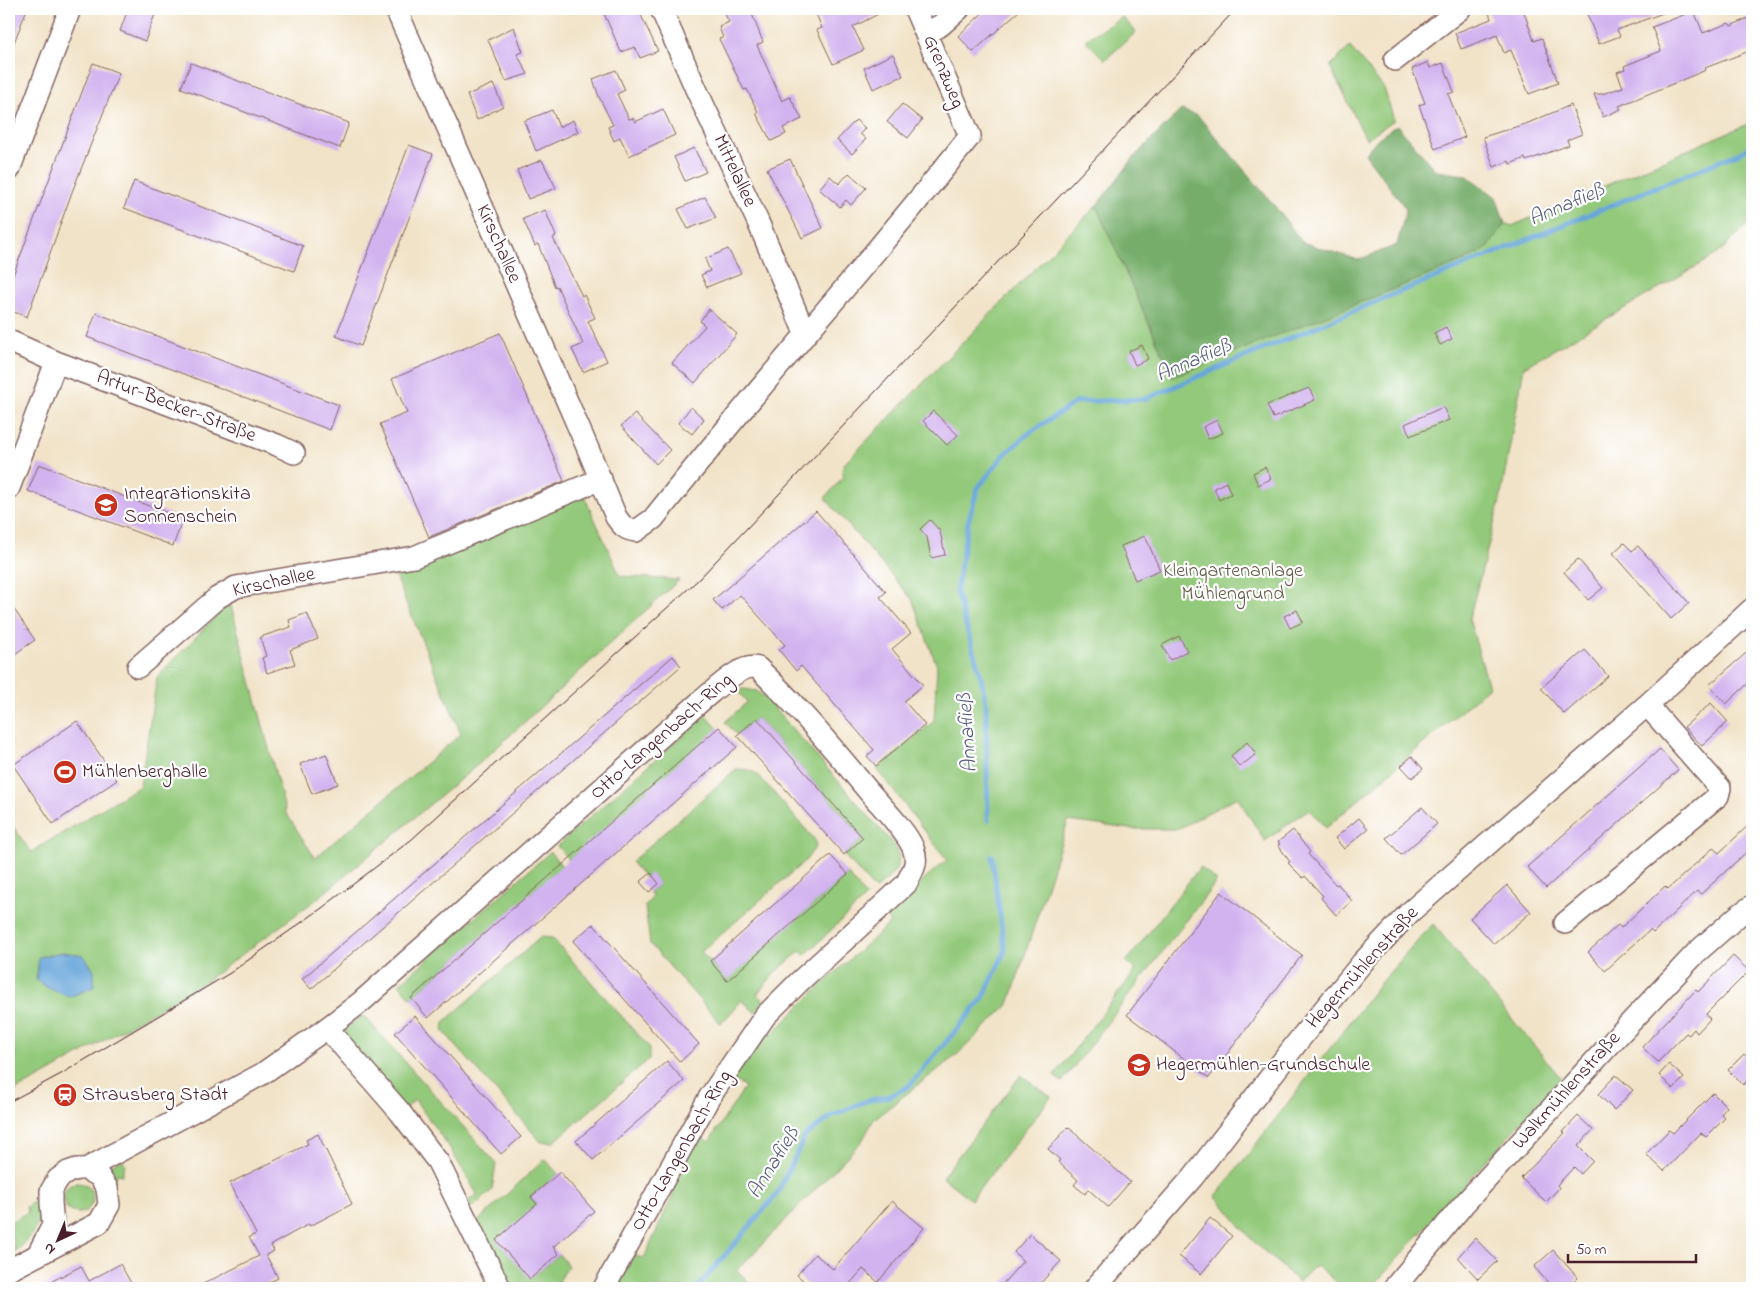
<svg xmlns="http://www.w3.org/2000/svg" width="1761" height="1297" viewBox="0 0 1761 1297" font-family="'Indie Flower',sans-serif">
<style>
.green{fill:#93c97a;stroke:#6e7452}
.forest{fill:#76ad6a;stroke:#60664a}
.water{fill:#67a6da;stroke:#586282}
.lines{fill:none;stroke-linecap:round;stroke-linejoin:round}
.stream{stroke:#67a6da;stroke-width:5}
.building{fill:#d2b3ef}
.minor-casing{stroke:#846462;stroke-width:24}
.minor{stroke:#fff;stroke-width:21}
.tram{stroke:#4a1f2b;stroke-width:1}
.labels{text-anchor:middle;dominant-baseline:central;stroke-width:4.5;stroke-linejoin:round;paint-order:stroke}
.street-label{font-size:20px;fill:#4a1f2b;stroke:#fff}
.poi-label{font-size:20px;fill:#4a1f2b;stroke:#fff;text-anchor:start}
.park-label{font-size:20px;fill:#645a47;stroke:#fff}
.water-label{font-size:21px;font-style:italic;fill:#575c7a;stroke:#fff}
</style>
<rect width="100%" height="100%" fill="#fff"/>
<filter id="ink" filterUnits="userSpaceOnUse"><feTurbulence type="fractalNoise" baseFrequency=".02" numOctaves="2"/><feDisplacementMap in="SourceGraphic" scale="10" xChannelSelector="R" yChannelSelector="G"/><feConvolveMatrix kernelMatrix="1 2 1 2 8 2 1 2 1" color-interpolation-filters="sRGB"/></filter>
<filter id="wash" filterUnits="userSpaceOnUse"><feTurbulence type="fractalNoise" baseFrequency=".0096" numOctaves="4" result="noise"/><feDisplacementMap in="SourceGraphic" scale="20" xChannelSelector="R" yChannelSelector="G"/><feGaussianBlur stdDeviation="1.12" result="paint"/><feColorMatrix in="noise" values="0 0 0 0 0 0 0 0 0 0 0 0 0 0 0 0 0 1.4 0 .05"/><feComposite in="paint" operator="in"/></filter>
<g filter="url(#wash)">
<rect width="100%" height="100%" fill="#f1e3c8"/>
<path class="green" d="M1122,17L1136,32L1105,60L1085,40Z
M1350,47L1384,88L1394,120L1366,139L1330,66Z
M1752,122V220L1719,253L1524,367L1500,501L1469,619L1489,687L1326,828L1309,809L1265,841L1237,797L1178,829H1130L1068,821L1009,1004L958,1054L874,1119L862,1141L737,1270L754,1288H617L633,1256L644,1258L673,1195L666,1191L697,1135L709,1142L745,1087L732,1079L766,1028L773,1033L818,988L890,923L883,913L947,860L877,769L934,721L937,666L912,599L825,498L844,476L842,470L844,464L1096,206L1173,377L1488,248L1505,223L1512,226Z
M583,493L620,576L679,580L481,762L317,899L206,981L48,1073L9,1094V821L31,852L140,786L157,677L230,602L286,813L315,858L461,734L391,566Z
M744,689L757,691L768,701L895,846C906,868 890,876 875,890L844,855L863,838L757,718L737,735L725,722L747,702L737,690Z
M706,715L718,729L569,860L557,846Z
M736,769L750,770L759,776L815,840L816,846L806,860L701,952L727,980L848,874L866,897L805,955L800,951L775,973L757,994L764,1000L755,1013L742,1000L721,1024L650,944L645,906L651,899L652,895L649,892L659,884L651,874L645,878L631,862Z
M550,852L562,866L411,998L399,984Z
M1200,867L1217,881L1062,1082L1054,1076L1136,970L1126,962Z
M1433,924L1561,1078L1371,1288H1344L1316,1265L1299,1282L1252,1240L1216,1196L1381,982Z
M541,937L552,938L649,1047V1059L554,1142H541L443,1031L444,1022Z
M363,1015L496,1163L492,1190L473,1207L467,1205V1202L477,1194L449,1147L415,1100L404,1110L345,1035V1029Z
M1021,1075L1051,1097L971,1200L942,1177Z
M122,1159L125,1164L122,1175L117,1174L113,1184L105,1168Z
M545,1159L558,1174L531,1197L538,1206L530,1279L559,1254L568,1266L555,1288H512L479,1227V1220Z
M63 1198a15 15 0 1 1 30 0a15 15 0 1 1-30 0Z
M35,1201L39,1202L43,1209C38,1227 30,1240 15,1252L11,1234H9V1223L28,1212L26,1207Z"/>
<path class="forest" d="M1181,110L1198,116L1274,205L1302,242L1358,260L1397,245L1406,209L1365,154L1377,139L1397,125L1436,171L1466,175L1496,197L1505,223L1488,248L1464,261L1173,377L1096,206L1137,154Z"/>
<path class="water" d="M63,952L83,955L94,970V987L69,997L50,989L36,980L39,957Z"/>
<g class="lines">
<path class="stream" d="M988,820L986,702L980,673L956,592L968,522L978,488L1003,456L1029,433L1076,402L1145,399L1375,302L1742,152L1752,145
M697,1288L777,1194L805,1136L832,1116L866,1101L890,1096L909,1086L983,998L1005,951L992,856"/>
</g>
<g id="blocks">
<path class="building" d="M9,9H27L10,53H9Z
M128,9H157L145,41L120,31Z
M602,9H638L658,51L640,58L635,47L621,52Z
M722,9H750L763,42L757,45L782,101L790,97L802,119L783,128L786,134L771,141L756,113L758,112L747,89L744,90L719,39L723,38L719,27L729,22Z
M814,9H888L853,27L864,50L833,64L817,30L822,28Z
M987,9H1021L973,52L958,36Z
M1488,9H1523L1534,41L1542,38L1558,83L1529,94L1511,50L1504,53L1497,35L1461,49L1455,33L1491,19Z
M1600,9H1670L1671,10L1617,30L1620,36L1599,44L1587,14Z
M1694,11L1703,33L1729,23L1731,26L1752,16V50L1705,68L1706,70L1619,106L1621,109L1603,117L1594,94H1602L1623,87L1617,72L1625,69L1624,66L1661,51L1652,27Z
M514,27L523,52L517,54L528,74L506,81L488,40Z
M893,54L903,76L873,89L864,68Z
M1428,62L1430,68L1443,63L1454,92L1448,94L1465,137L1435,149L1419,105L1425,103L1412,69Z
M93,63L119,73L72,192L27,317L9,310V286Z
M191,63L349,123L340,148L181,88Z
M616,70L625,90L617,94L629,119L633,118L635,122L663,109L675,135L629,156L620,137L614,141L608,127L613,125L599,97L593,79Z
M493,84L503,106L477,120L467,95Z
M902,104L922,120L908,138L887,122Z
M1571,105L1582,134L1567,140L1569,145L1526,161L1525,158L1510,164L1509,161L1494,167L1483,137L1528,123Z
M552,110L559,127L573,120L578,132L536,151L524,121Z
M856,120L865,128L860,134L866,139L852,154L837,140Z
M409,145L433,154L361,346L336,336Z
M694,148L706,172L685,181L674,157Z
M790,159L823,228L802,238L767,169Z
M542,160L556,188L528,199L517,170Z
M849,173L866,188L851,205L846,200L840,207L819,189L830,176L839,184Z
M134,181L303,246L294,271L124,208Z
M705,197L716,218L688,229L678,209Z
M545,210L556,236L553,238L582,296L584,295L595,318L588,321L607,361L583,372L572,349L583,344L557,286L555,287L538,244L535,246L523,219Z
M728,249L741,273L707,287L701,275L710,271L705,259Z
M709,309L737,334L695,383L672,363L705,326L700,321Z
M96,313L339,405L330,430L87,337Z
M1446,327L1452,339L1440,345L1434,333Z
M500,333L564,481L429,537L380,424L407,413L392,379Z
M1142,345L1148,359L1135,365L1129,351Z
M1309,388L1315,400L1273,418L1267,405Z
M691,407L704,419L692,434L678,423Z
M1443,407L1449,420L1410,436L1405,424Z
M933,411L958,435L947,445L923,421Z
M635,414L670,450L656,464L621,426Z
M1217,420L1223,433L1208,439L1203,427Z
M39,464L183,519L173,546L28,491Z
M1265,467L1271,479L1258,485L1253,473Z
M1226,482L1231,494L1219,500L1214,488Z
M816,511L886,592L880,597L911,633L892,649L923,685L904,701L925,725L876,766L867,756L874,750L801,666L796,671L779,650L785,645L740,595L722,610L713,600Z
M930,520L940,531L945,555L931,558L927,537L920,529Z
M1145,536L1160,570L1135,580L1121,546Z
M1624,543L1632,551L1638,546L1689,603L1671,619L1613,553Z
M1578,559L1603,588L1588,600L1564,572Z
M9,602L35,640L9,658Z
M1297,610L1303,622L1290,628L1284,616Z
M307,613L318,639L290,650L295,664L267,673L262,658L266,656L260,637L291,627L289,620Z
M1179,636L1187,651L1170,660L1162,645Z
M1752,648V680L1726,704L1709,685Z
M1585,650L1608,676L1564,714L1541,688Z
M673,656L681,666L311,989L302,979Z
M1711,703L1728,722L1702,746L1684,727Z
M757,718L863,838L844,855L737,735Z
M77,721L117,780L53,824L13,765Z
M719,727L737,747L428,1018L411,998Z
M1247,742L1256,754L1240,767L1231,756Z
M1660,749L1678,770L1546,888L1527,867Z
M326,754L338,784L312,794L300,764Z
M1412,756L1423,769L1412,778L1401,766Z
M1422,807L1437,824L1401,855L1386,838Z
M1359,818L1368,829L1344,849L1335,838Z
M1752,822V847L1701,894L1697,891L1653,933L1650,930L1605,971L1588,952L1618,925L1621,928L1665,886L1668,889L1713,848L1719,853Z
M1293,830L1310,852L1308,854L1336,885L1338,884L1352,901L1336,915L1321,898L1323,896L1305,876L1303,878L1288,863L1290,862L1278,845L1280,844L1278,842Z
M830,855L848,874L727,981L710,961Z
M651,873L659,884L649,892L640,882Z
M1507,885L1531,912L1494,944L1470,918Z
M1221,892L1302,955L1209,1078L1127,1015Z
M593,924L699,1044L680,1062L573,941Z
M1733,956L1749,971L1706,1014L1710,1019L1697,1033L1694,1029L1689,1035L1686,1033L1658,1062L1642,1047L1696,990L1698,992Z
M415,1016L521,1137L501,1154L395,1033Z
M1744,1054L1752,1062V1076L1743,1085L1728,1070Z
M667,1061L684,1081L593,1160L576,1141Z
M1669,1064L1684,1078L1673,1089L1659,1075Z
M1616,1075L1633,1090L1614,1110L1598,1094Z
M1713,1093L1727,1107L1721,1114L1725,1118L1706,1137L1701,1133L1664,1171L1646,1154L1669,1130L1673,1133Z
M1578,1116L1593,1130L1578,1146L1593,1161L1581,1174L1574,1167L1557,1185L1559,1188L1546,1202L1521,1178L1565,1133L1563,1132Z
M1068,1127L1130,1182L1108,1207L1088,1189L1085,1194L1074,1185L1078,1180L1058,1162L1060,1160L1048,1149Z
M318,1134L352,1204L310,1226L309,1224L271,1245L274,1251L266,1255L278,1278L257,1288H195L259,1256L249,1237L256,1234L230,1183L308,1144L306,1140Z
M560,1172L594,1211L553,1247L559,1254L530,1279L496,1240L537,1204L531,1197Z
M892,1201L924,1228L878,1282L863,1269L846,1288H812L797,1275L815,1254L833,1269Z
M1210,1218L1232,1236L1201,1274L1179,1256Z
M1030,1234L1061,1261L1036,1288H999L1023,1261L1014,1252Z
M1475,1238L1497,1261L1478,1279L1458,1257Z
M1553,1250L1578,1278L1567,1288H1553L1534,1267Z
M120,1264L134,1288H39L81,1266L89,1281Z"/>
</g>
</g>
<g filter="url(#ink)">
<use href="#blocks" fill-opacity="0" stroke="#846462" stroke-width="1"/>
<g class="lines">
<g class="minor-casing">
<path id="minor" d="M396,9L588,449L616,517C622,526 626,530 636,531L653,519C756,389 867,266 970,136L915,9
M661,9L696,89L758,222L805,333
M926,33L941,25L959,9
M1395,60L1460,9
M9,170L70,9
M9,341L56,362L277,445L294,453
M9,488L56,362
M138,667L217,598L236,587L414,557L601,479
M1565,923L1718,796L1720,788L1647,705
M327,1028L400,1112L438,1162L500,1288
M86,1169L262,1074L327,1028L361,1002L701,701C714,691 741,662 758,668C799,707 835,751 871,794C883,808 906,831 913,848C919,863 913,870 906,884L800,981L765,1016L709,1098L604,1288
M9,1270L99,1223L109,1205L107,1188L99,1176L86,1169H77L68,1172L58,1179L51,1191V1203L53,1225L38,1254
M1095,1288L1193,1177L1299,1040L1362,963L1409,913L1647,705L1752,609
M1394,1288L1463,1205L1613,1041L1697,952L1739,915L1752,906"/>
</g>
<use href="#minor" class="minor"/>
<path class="tram" d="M9,1102L61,1074L230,973L322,908L411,840L699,579L1236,9"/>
</g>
</g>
<defs>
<g id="school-disc" transform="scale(1.25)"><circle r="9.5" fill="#c8321e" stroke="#fff"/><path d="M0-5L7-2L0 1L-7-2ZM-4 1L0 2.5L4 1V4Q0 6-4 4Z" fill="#fff"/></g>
<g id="stadium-disc" transform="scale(1.25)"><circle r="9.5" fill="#c8321e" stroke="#fff"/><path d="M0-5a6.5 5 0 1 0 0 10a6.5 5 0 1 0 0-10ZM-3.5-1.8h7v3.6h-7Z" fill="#fff"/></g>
<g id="station-disc" transform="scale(1.25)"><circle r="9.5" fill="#c8321e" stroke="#fff"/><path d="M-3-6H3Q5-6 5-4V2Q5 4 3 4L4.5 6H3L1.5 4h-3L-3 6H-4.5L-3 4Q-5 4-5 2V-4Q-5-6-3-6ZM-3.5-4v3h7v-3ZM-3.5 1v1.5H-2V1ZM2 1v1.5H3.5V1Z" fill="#fff"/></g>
</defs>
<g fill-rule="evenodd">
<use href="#school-disc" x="106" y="505"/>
<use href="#stadium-disc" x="65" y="772"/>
<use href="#school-disc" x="1139" y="1065"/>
<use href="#station-disc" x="65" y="1095"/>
</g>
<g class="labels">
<g class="street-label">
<text transform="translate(943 72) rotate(67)">Grenzweg</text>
<text transform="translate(734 171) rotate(65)">Mittelallee</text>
<text transform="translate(498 244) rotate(66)">Kirschallee</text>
<text transform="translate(176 407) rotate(21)">Artur-Becker-Straße</text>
<text transform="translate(274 583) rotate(-12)">Kirschallee</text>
<text transform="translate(662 737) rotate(-41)">Otto-Langenbach-Ring</text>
<text transform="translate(1363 968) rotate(-48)">Hegermühlenstraße</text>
<text transform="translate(1567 1091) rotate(-48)">Walkmühlenstraße</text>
<text transform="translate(682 1151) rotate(-60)">Otto-Langenbach-Ring</text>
</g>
<g class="poi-label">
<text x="124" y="494">Integrationskita<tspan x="124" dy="23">Sonnenschein</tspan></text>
<text x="82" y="772">Mühlenberghalle</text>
<text x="1156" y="1065">Hegermühlen-Grundschule</text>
<text x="82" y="1095">Strausberg Stadt</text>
</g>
<g class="park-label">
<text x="1233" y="571">Kleingartenanlage<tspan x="1233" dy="23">Mühlengrund</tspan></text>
</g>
<g class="water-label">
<text transform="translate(1567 205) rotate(-23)">Annafließ</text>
<text transform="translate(1194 361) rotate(-23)">Annafließ</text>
<text transform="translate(968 733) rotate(-94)">Annafließ</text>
<text transform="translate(774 1163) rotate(-58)">Annafließ</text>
</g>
</g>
<rect width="1761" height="1297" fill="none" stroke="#fff" stroke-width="30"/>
<g transform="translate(58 1240) rotate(224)" stroke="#ffffff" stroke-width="4" paint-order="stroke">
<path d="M0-4L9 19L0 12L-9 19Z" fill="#4a1f2b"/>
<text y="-8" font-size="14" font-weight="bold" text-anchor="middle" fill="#4a1f2b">N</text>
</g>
<path d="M1568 1254v8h128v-8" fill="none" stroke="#4a1f2b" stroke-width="2.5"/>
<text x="1576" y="1254" font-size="15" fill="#4a1f2b" stroke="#ffffff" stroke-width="4" paint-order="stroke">50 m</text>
</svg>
